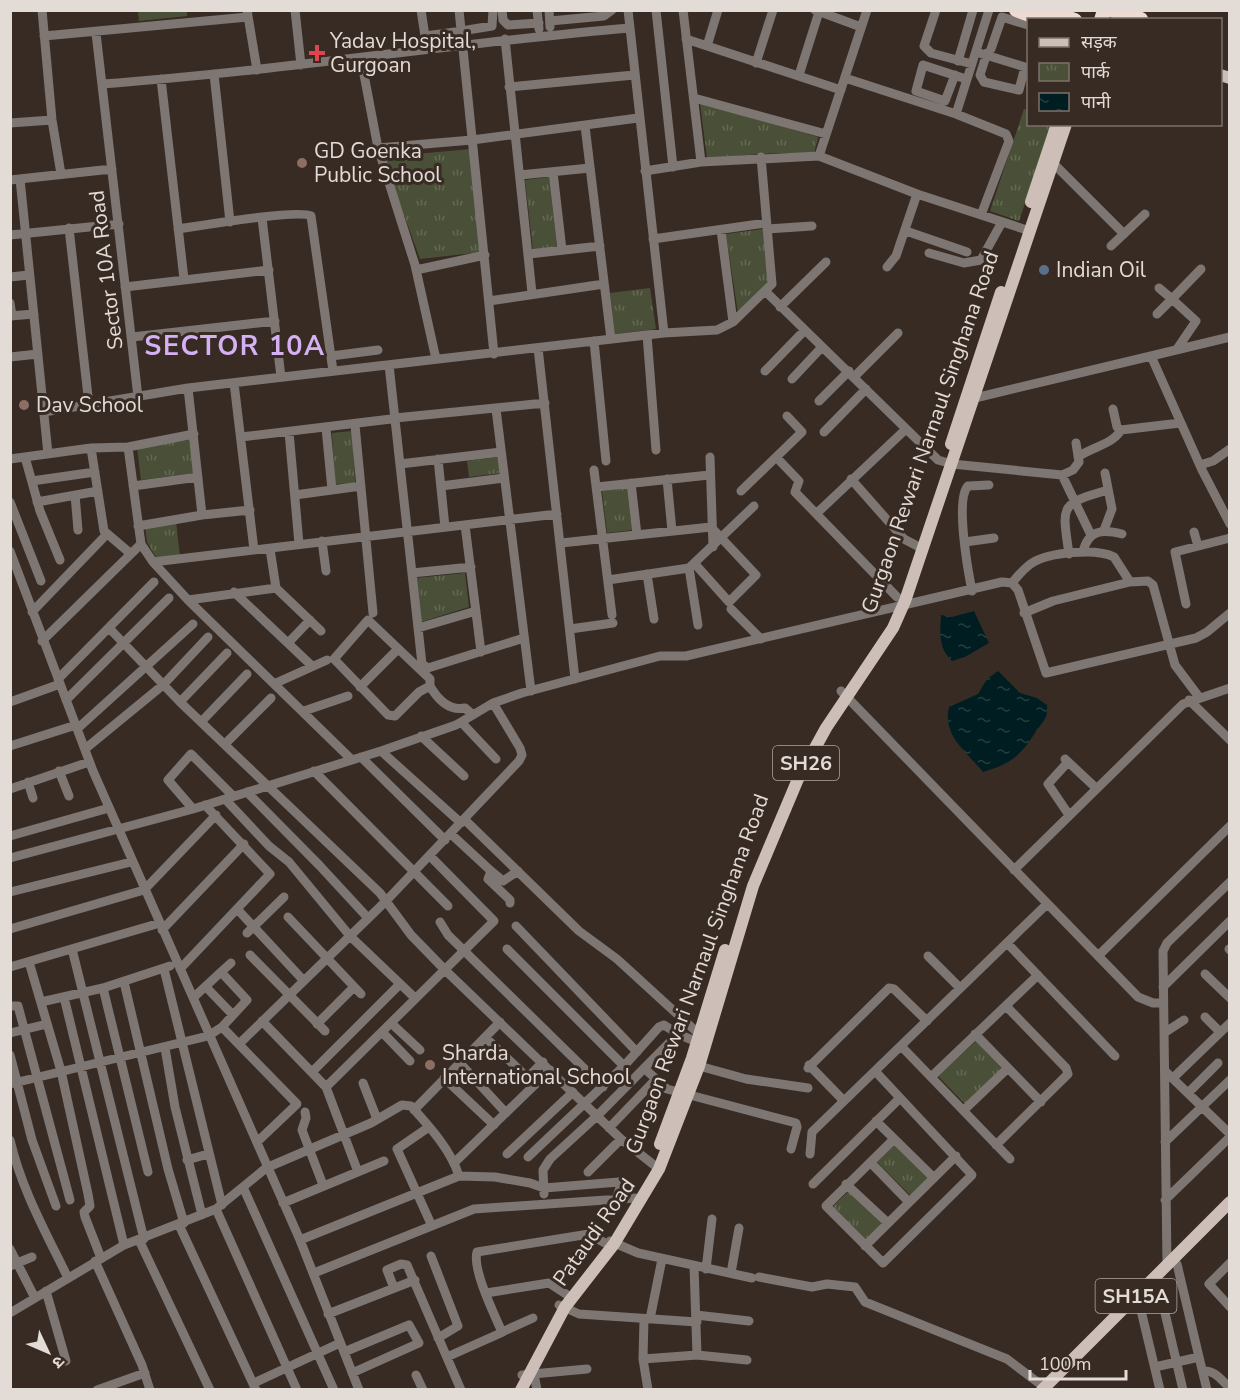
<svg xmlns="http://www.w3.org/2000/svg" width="1240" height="1400" viewBox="0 0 1240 1400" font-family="'Nunito Sans','Noto Sans Devanagari',sans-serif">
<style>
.park{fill:url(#park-tufts)}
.water{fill:url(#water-ripples)}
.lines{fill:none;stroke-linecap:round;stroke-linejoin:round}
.minor{stroke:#7d7673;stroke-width:9}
.major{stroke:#cdbfb8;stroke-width:12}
.highway{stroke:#eddbd3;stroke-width:14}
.health-dot{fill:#e0444e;stroke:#382b24;stroke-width:2}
.education-dot{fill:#8d6e63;stroke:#382b24;stroke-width:2}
.service-dot{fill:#5c6f8a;stroke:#382b24;stroke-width:2}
.labels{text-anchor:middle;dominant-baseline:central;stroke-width:6;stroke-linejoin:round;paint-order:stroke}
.shield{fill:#382b24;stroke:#b0a6a1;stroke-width:1.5}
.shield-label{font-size:20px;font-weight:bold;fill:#e3dbd6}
.poi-label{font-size:21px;fill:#e3dbd6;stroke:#382b24;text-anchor:start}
.street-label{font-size:21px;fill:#e3dbd6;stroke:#382b24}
.district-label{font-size:27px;font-weight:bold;letter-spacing:1.5px;fill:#d5b1f4;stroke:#382b24}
</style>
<defs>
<pattern id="park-tufts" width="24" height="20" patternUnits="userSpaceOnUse" patternTransform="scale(1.5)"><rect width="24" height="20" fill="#4a5037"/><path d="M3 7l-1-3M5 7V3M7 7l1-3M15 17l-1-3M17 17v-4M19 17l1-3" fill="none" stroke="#646953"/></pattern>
<pattern id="water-ripples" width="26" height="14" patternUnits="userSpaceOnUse" patternTransform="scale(1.5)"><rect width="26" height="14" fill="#001e21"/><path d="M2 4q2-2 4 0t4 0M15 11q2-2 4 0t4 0" fill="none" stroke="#253e40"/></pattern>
</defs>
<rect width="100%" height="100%" fill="#382b24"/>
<path class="park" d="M138,11H187V16L139,21Z
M700,103L818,137L814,154L776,153L707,158Z
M1024,109L1028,110V124L1051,125L1019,221L990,211Z
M471,149L482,252L420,259L383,157Z
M549,177L557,247L533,250L525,180Z
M763,229L769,282L738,313L726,234Z
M650,288L656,329L615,334L610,293Z
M352,431L355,483L335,484L332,433Z
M189,440L194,473L141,480L137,447Z
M499,457L501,473L469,477L467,461Z
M627,488L632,530L607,533L602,491Z
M176,521L180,557L157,559L147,542L145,525Z
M465,573L469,607L421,622L416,578Z
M976,1041L1002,1069L965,1104L938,1076Z
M895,1143L929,1178L911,1196L877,1162Z
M850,1190L884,1224L865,1242L831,1208Z"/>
<path class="water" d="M974,611L989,643L965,657L952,661C938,648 940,633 941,615L952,617Z
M998,671L1020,693L1037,698L1047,705C1048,718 1044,720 1037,730C1021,755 1013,763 983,772C967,752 942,736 949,707L978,694L987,679Z"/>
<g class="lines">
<path class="minor" d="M42,10L52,120L61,174
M247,10L257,70
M295,10L301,65
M421,10L425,36L455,32
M459,10L494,354
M502,10L503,20L508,25L539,23
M537,10L539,29
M549,10L550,27
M628,10L664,333
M656,10L673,167
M683,10L701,162
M815,10L861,27
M936,10L924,46L931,53L972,64
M550,21L604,16L612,10
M461,31L492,26L493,10
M96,33L138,397
M44,36L248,17
M505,39L532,293
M686,39L841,90
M707,46L718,10
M991,49L1002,17L1028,25
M976,52L1025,67L1019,90L984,82L980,75L987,53
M361,59L378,148L415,265L436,359
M958,61L973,10
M756,63L773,10
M214,74L230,222
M799,75L819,12
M955,75L945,101L916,91L923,65L926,66L966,79
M845,78L956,114L1006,134L1009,141L981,215
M161,79L184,279
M102,84C279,71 453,43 630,28
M509,87L634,75
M694,98L826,134
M956,114L989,10
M10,123L52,120
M585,126L611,339
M378,148L472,140L638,118
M819,156L867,10
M1054,164L1124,234
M645,171L701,162L819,156L917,194L1030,231
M553,172L562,250
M520,175L590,168
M20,179L48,454
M10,180L112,169
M262,218L281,377
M69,228L89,405
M178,229C198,226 299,209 311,216L333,371
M767,229L812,226
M906,231L967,252
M10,235L119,224
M653,239L766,223
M1111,246L1145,214
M929,253L964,263L981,260L1002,222
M529,254L600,246
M887,267L896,256L917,194
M416,270L485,255
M10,277L29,275
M125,287L269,270
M765,291L938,460L952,464L1062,475L1073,470L1079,462L1076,443
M489,301L604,284
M10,303L12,316
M780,307L826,262
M1157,314L1172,299L1159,288
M10,316L34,314
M733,322L772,284L761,157
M647,335L656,450
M132,337L275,321
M594,341L606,461
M538,348L575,679
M1177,349L1196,321L1172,299L1201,269
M331,356L378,350
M1151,356L1230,337
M10,357L38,354
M389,365L422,664L428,668L524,638
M765,371L804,331
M854,377L898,333
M792,379L822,347
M234,383L254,550
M188,388L202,515
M969,396L975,398L1151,356L1202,470L1230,524
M819,401L849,371
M496,409L531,691
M1113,409L1117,427L1121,430L1180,423
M44,412L188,388L664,333L717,330L733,322L721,230
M395,418L545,403
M355,425L373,613
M326,428L332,490
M289,432L299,544
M824,432L866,389
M241,437L391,419
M128,447L141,544L153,562L188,600L352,760
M91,448L104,531L131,554
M25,457L40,511L60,560
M710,457L713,547
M1078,457C1091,447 1112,445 1121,430
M777,458L799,481L795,492L897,597
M10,459L91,448L128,447L194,434
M438,459L445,527
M400,464L501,452
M1200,465L1213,461L1230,449
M594,470L612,615
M1062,475L1091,535
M667,479L672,531
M851,479L904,539L923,549
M32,481L95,472
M631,483L637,535
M133,486L198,477
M441,486L504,478
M597,487L709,475
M741,491L802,432L787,416
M75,495L78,530
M295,495L361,486
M10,502L41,581
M37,502L98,491
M817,513L906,429
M465,525L481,652
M138,526L202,515L250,510
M1104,530L1112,509L1105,473
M1194,532L1198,546
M322,541L326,571
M965,542L994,538
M561,543L711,527L756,575L729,602L695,564
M270,549L276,588L321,631
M10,551L93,771L300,1240L359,1390
M1083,552C1088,530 1102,529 1122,534
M1069,554C1062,505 1059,504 1108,490
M153,562L557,514
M689,568L698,625
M412,573L471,567
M647,574L654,619
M608,580L689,568L754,506
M1012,583C1018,576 1024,568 1032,563C1049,552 1097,548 1114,557L1130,582L1148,581L1153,585L1175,665L1199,697
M972,591C968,571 955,499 968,486L989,485
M234,592L312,666
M188,600L276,588
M1186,604L1175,552L1230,538
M731,609L761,639
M32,612L107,534
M1024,613L1053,601L1130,582
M109,628L180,702L380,893L411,935L445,970L621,1139L659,1169
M418,628L476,611
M570,629L613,623
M42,641L141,544
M288,643L310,620
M58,679L154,582
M276,683L327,660
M430,686V679L368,620L334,659L388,715L395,716L419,692L430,686C438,700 449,711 465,708L473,715
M360,687L398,649
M841,691L1138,997L1153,1003H1163
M66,700L169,598
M1189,700L1230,740
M10,702L60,684
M180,702L227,653
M304,711L348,696
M202,721L247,674
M462,723L496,759
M77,729L193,624
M421,736L464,776
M226,743L271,698
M10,746L76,725
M85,749L163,685L208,637
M381,751L461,823
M361,757L445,840
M1065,759L1096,788
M1068,762L1048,784L1069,815
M59,771L69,796
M314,771L448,906
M28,782L33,798
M10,789L89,762
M247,792L319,865L368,918
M225,799L269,846L289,862L350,936L415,998
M193,809L168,780L191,754L233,796
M464,819L579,931L617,959L699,1034
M451,834L491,871L488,879L510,900V903
M10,836L109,808
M10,858L193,809L381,751L456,725L493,703L522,693L660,656H686L1002,582L1012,583L1018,590L1046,673L1196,638L1207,632L1230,613
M1014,870L1183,704L1230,688
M491,871L503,881L518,871
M10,892L131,862
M238,910L304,981
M288,917L361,994
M440,922L448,935L603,1087
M516,926L637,1052
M10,929L144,890L216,815
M162,930L244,844
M247,933L284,897
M1007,943L1115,1056
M72,949L144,1239
M507,949L624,1066
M1229,949L1230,950
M250,955L325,1031
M928,956L960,988
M1098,956L1230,826
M29,962L61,1071L88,1194L90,1206L84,1212L85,1217L101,1258
M10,967L160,923
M164,969L222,1205
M180,969L270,874L205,805
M1205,974L1230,998
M124,982L168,1169L184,1223
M206,987L233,1015
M1163,987L1230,921
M103,988L148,1172
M64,997L124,1245
M194,997L221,972
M41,1002L103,988L170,966
M10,1006H18L70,1200
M1205,1017L1220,1032
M262,1021L326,1087L358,1172
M391,1023L420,1050
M317,1024L354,987
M222,1027L297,1104L257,1142
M382,1032L410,1061
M10,1033L47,1024
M1164,1033L1184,1020
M975,1034L1041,1102
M485,1037L535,1085
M239,1044L386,901L519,761L522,755L520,748L493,703
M901,1046L1010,1159
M165,1048L175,1107L202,1215
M10,1055L32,1140L56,1206
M459,1062L506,1113
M809,1065L844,1101
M699,1066L746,1079L808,1088
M808,1068L889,988L894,989L927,1021
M645,1069L667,1089L796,1123L797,1127L791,1149
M313,1071L400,984
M875,1071L972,1175L883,1263L826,1206L894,1139
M1165,1071L1230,1134
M931,1077L1038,975
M444,1078L494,1125
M527,1078L543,1062
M1173,1078L1230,1023
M363,1083L377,1119
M10,1084L208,1036L222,1027L247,1000L221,972L231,963
M326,1087L494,921L430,856
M1188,1093L1218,1063
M414,1110L500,1022
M964,1110L1008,1068
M305,1112L306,1118L302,1130L323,1185
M876,1121L934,1178
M429,1127L397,1149L431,1224
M609,1128L656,1079
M10,1140C21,1188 46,1233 68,1278
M1165,1142L1230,1080
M996,1145L1068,1074L1066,1068L1006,1006
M507,1154L573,1092
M810,1154L812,1132L1047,904
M528,1157L624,1066L659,1027L664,1025L678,1034
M187,1160L208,1154
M455,1162L550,1070
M871,1163L909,1202
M588,1172L621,1139
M813,1184L900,1098
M846,1184L888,1223
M243,1187L334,1390
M544,1194L543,1170L550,1159L598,1115L678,1034L697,1042
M1165,1200L1230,1137
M283,1203L384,1161
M216,1209L297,1390
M179,1225L256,1390
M139,1240L210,1390
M300,1240L459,1176L495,1177L530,1183L544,1188L619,1182L621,1185L616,1199
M610,1241L638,1253L752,1278
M865,1246L956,1156
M10,1249L35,1298
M431,1256L458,1326L438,1338
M95,1261L142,1365L150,1390
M1230,1263L1209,1284L1230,1307
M1177,1264L1199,1357
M1167,1265L1163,951L1167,943L1230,882
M10,1266L32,1257
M694,1266L697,1355
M706,1269L712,1219
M314,1273L474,1209L635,1198
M731,1273L739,1228
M759,1277L812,1287L827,1284L855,1287L865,1302L1007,1359L1048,1390
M1155,1278L1158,1283L1183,1390
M394,1288L387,1270L401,1264L407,1265L461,1390
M46,1291L66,1361
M486,1293L549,1283L572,1298
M1139,1302L1160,1390
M559,1305L579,1314L697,1322
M10,1313L124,1245L216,1209L266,1168L371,1123L402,1105L411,1106C429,1126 451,1150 459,1176
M328,1314L415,1280
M696,1315L749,1321
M533,1318L502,1332C494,1314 472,1269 477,1252L589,1234L605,1243
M644,1319L643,1359L648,1390
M650,1319L662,1259
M344,1352L409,1325L419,1343L352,1373
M447,1357L503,1332
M643,1359L697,1355L747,1360
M1155,1367L1199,1357L1207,1390
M1203,1371C1215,1370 1221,1380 1230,1388
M534,1374L537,1390
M416,1375L423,1390
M522,1375L587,1369
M254,1383L340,1343
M97,1390L145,1373"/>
<path class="major" d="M1220,75L1230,78
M1031,202L1057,124
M951,444L1001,292
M660,1144L692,1058L725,950
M521,1390L565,1307L614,1244L659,1169L699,1066L753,886L798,779L826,728L893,628L905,601L1066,124
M1042,1390L1230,1202"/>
<path class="highway" d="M1016,10L1043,20
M1047,10L1075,20
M1111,10L1141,19
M1101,20L1104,10"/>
</g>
<path class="health-dot" d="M314 44h6v6h6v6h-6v6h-6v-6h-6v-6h6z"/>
<g class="education-dot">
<circle cx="302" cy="163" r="6"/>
<circle cx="24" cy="405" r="6"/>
<circle cx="430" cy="1065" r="6"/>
</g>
<circle class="service-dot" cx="1044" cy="270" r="6"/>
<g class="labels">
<g class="shield">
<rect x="773" y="746" width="66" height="34" rx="4.5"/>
<rect x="1095.5" y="1279" width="81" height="34" rx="4.5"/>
</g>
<g class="shield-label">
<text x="806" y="763">SH26</text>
<text x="1136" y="1296">SH15A</text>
</g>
<g class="poi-label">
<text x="330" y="41">Yadav Hospital,<tspan x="330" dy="24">Gurgoan</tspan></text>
<text x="314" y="151">GD Goenka<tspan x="314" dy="24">Public School</tspan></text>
<text x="1056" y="270">Indian Oil</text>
<text x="36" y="405">Dav School</text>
<text x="442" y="1053">Sharda<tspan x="442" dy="24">International School</tspan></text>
</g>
<g class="street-label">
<text transform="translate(106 270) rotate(-97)">Sector 10A Road</text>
<text transform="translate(930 432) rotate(-71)">Gurgaon Rewari Narnaul Singhana Road</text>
<text transform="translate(697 974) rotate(-70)">Gurgaon Rewari Narnaul Singhana Road</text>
<text transform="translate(594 1232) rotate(-55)">Pataudi Road</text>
</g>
<g class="district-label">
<text x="235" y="346">SECTOR 10A</text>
</g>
</g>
<rect width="1240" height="1400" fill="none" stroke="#e3dbd6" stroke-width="24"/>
<rect x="1027" y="18" width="195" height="108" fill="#382b24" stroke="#7c716b" stroke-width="1.5"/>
<rect x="1039" y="38" width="30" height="9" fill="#cdbfb8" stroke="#7c716b" stroke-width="1.5"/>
<text x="1081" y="48" font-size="18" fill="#e3dbd6">सड़क</text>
<rect x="1039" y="63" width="30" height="18" fill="url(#park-tufts)" stroke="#7c716b" stroke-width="1.5"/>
<text x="1081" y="78" font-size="18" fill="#e3dbd6">पार्क</text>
<rect x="1039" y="93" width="30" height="18" fill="url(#water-ripples)" stroke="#7c716b" stroke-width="1.5"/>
<text x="1081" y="108" font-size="18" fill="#e3dbd6">पानी</text>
<g transform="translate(48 1352) rotate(134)" stroke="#382b24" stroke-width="4.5" paint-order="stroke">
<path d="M0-4.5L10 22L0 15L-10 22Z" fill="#e3dbd6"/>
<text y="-9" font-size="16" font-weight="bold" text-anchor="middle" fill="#e3dbd6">उ</text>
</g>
<path d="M1030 1370v9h96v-9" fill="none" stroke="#e3dbd6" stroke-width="3"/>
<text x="1039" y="1370" font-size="18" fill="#e3dbd6" stroke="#382b24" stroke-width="4.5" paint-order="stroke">100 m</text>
</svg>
